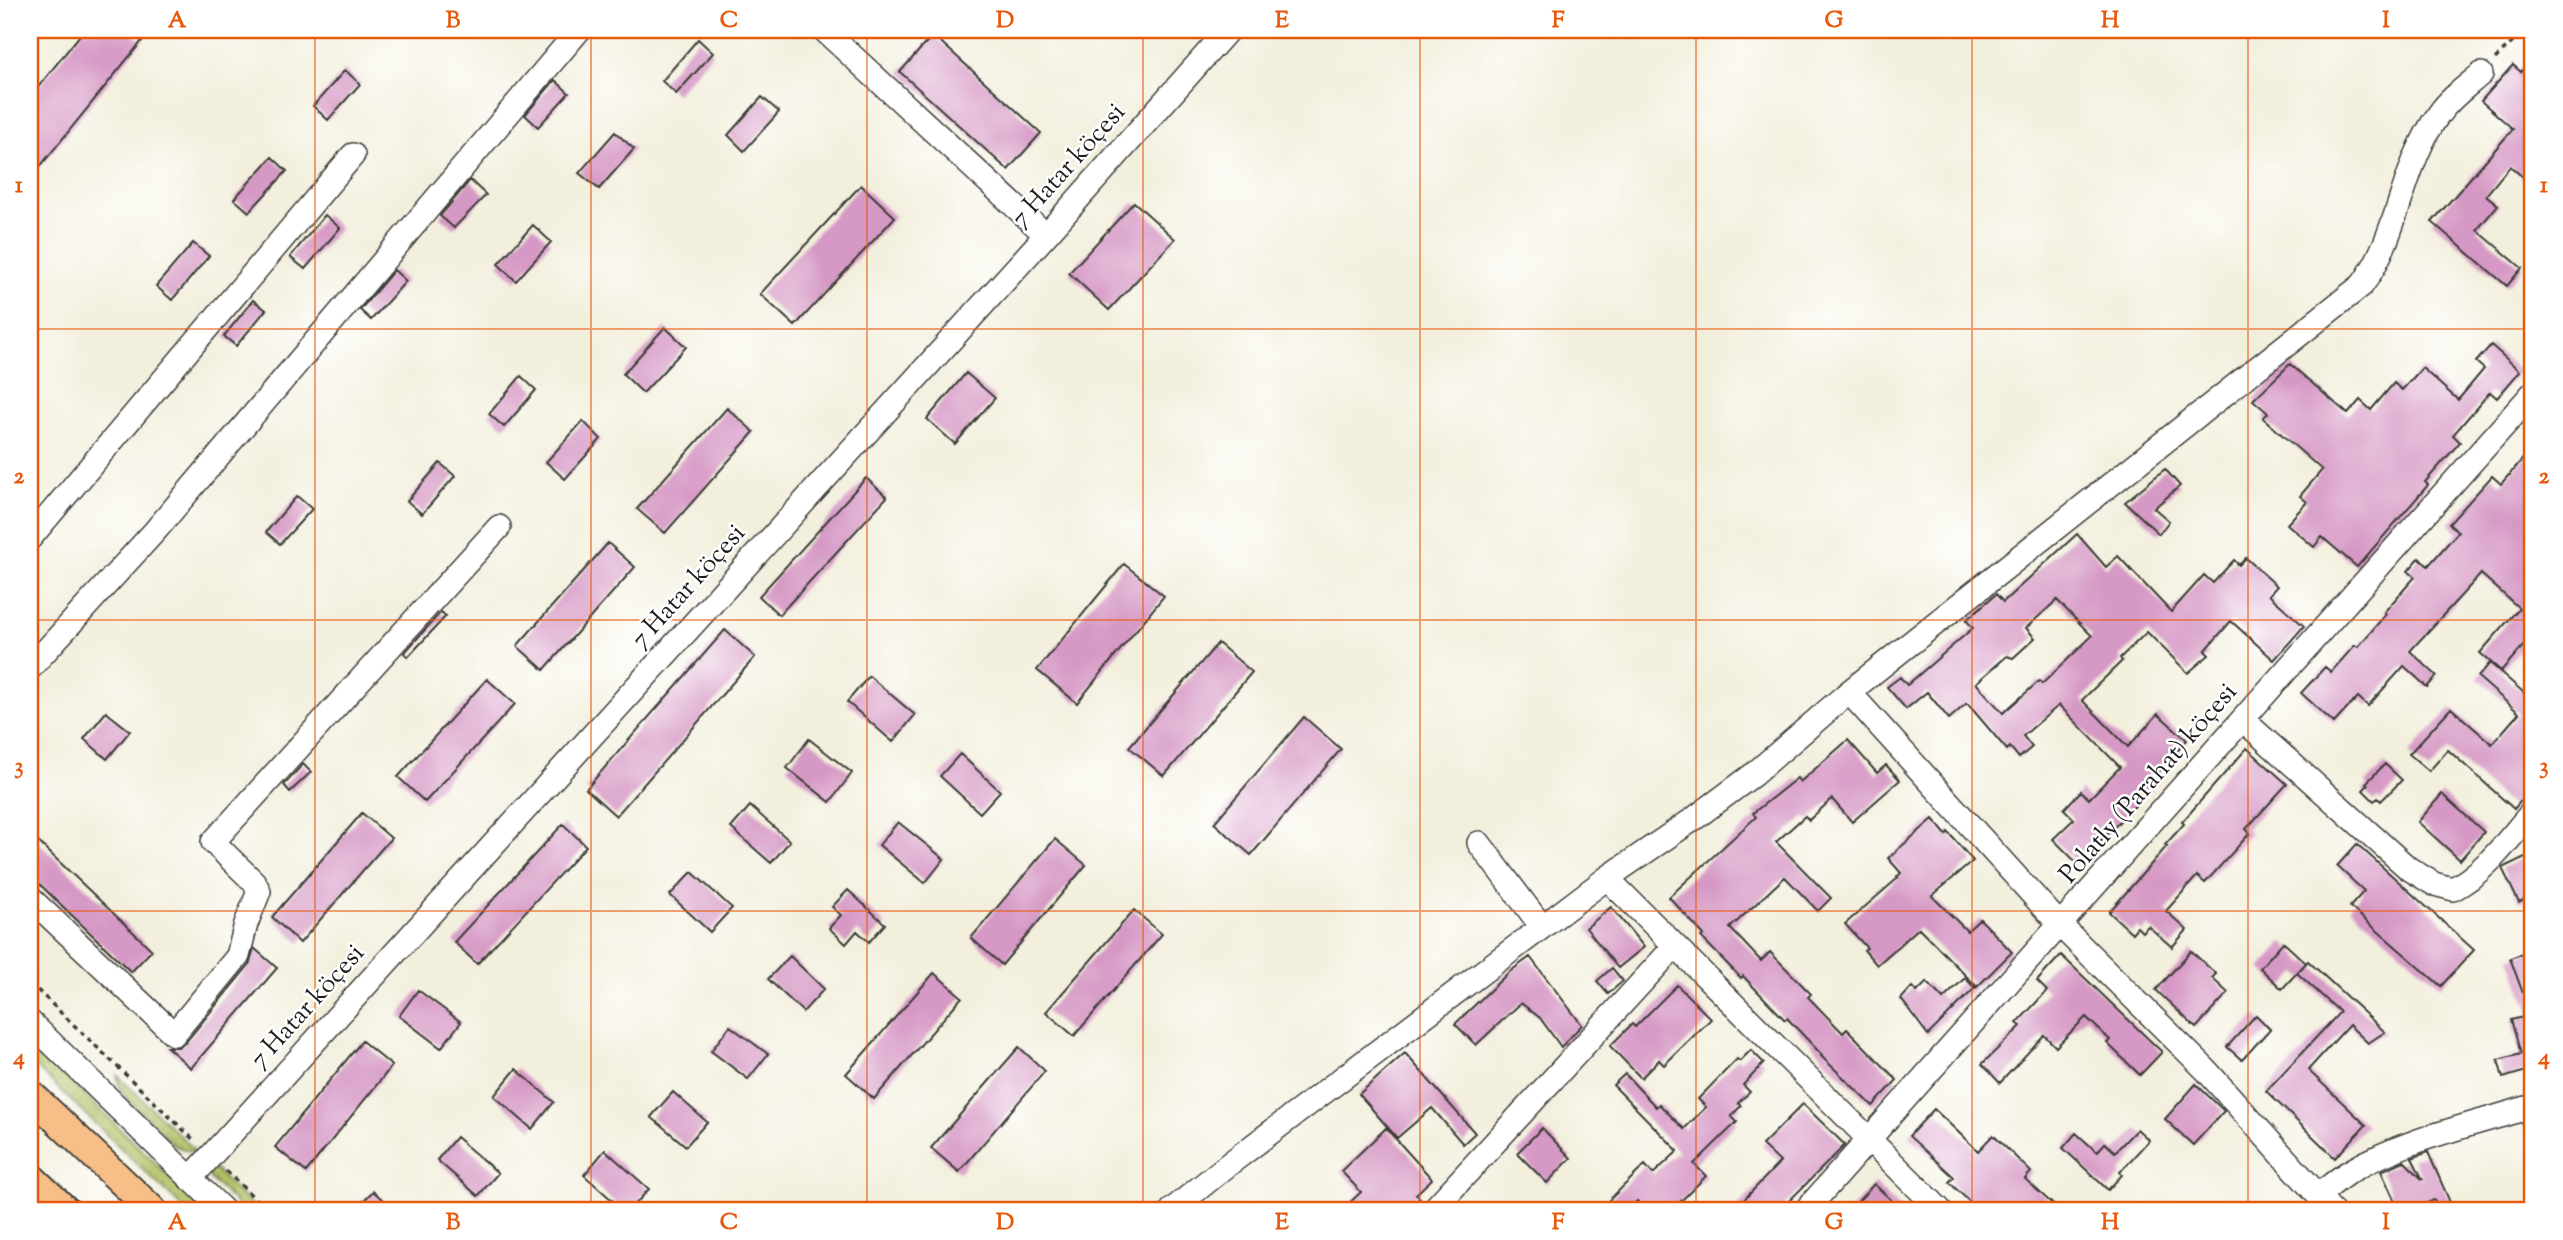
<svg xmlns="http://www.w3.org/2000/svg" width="2563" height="1240" viewBox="0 0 2563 1240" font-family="'Sorts Mill Goudy',serif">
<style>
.grass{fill:url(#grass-dots);stroke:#666e3e;stroke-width:2}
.building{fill:#d698c4;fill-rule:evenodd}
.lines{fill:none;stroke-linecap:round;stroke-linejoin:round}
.minor-casing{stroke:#3c3c39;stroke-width:26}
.major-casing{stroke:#3c3c39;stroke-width:32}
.path{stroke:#3c3c39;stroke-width:3.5;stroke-dasharray:5 5;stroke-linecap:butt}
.minor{stroke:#fff;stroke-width:23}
.major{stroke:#f7be88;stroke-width:28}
.grid{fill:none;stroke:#e8590c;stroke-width:2;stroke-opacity:0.55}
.labels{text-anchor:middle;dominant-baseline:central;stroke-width:5;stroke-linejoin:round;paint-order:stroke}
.street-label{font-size:26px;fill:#1c1c1c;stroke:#fff}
.neatline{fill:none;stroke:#e8590c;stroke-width:2.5}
.grid-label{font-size:23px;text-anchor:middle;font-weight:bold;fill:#e8590c}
</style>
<defs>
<pattern id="grass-dots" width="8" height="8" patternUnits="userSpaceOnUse" patternTransform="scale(1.75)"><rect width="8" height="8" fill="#afbf61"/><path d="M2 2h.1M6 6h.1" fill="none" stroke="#96a454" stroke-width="1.8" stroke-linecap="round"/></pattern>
</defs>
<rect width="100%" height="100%" fill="#fff"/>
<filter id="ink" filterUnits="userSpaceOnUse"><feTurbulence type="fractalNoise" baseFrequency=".0143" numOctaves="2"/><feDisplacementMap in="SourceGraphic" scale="14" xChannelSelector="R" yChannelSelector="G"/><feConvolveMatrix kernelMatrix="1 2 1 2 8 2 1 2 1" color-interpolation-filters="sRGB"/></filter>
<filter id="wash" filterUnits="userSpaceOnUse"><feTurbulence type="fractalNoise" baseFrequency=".00686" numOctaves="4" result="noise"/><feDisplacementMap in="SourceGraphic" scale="28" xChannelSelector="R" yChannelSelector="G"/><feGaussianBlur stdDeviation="1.57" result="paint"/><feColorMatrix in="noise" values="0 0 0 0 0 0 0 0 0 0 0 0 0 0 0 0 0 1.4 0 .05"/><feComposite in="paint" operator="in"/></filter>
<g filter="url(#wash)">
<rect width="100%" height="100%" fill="#f3efdd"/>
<path class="grass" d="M30,1042L200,1206L203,1210H185L30,1061Z
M117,1075L195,1150L193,1152L175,1146L127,1099L120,1089Z
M211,1166L257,1210H243L210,1179L208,1173Z"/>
<g id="blocks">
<path class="building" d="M84,30H128L142,41L30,179V97Z
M933,35L1041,133L1008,170L900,72Z
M698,39L713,53L676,94L662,81Z
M2533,58V186L2510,166L2486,195L2498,205L2477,230L2522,268L2507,286L2432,222L2513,129L2481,101L2513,65L2521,72Z
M345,70L360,84L328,120L313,106Z
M555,80L569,93L538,127L525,115Z
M762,97L779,112L744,151L728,135Z
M615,132L634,149L599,189L579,173Z
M272,157L287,171L249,212L234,199Z
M470,180L486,195L454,228L440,216Z
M861,185L895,217L795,326L760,294Z
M1134,202L1175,239L1109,310L1069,273Z
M325,215L340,228L305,269L290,257Z
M533,225L551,242L516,281L498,264Z
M193,243L209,256L172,300L156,286Z
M394,270L406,281L371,320L360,310Z
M253,300L266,310L236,346L224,336Z
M665,327L686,347L643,393L623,374Z
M2491,345L2520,371L2497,398L2490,392L2453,435L2460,442L2425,482L2428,485L2357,567L2322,537L2314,547L2287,524L2307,502L2300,496L2322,470L2263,418L2268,413L2253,400L2290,364L2348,414L2360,400L2371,410L2394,383L2402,390L2422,368L2458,400L2484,369L2476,362Z
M966,373L995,398L955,444L927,419Z
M521,376L536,390L504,427L489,414Z
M727,408L754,432L665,533L637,509Z
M583,421L601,439L565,479L546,462Z
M2533,447V635L2501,671L2480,653L2519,608L2481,574L2410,651L2437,676L2427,687L2404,666L2368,706L2358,697L2334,723L2301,693L2325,667L2331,672L2355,645L2358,647L2386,614L2384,612L2415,577L2408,571L2419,558L2428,566L2458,532L2449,524L2492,476L2501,484Z
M440,463L455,476L422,514L407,501Z
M2165,469L2180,486L2154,508L2169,521L2159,534L2125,502Z
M866,478L887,497L779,615L759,596Z
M297,496L312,509L280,544L266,532Z
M2077,534L2106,567L2118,556L2171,612L2204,575L2213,583L2234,560L2239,565L2246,558L2277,586L2269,595L2304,626L2274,660L2231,621L2205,651L2209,655L2188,673L2147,632L2120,658L2122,661L2082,700L2128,747L2158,714L2187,740L2155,776L2160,780L2078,864L2053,839L2074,819L2064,809L2081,791L2089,799L2120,767L2059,705L2023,736L2032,747L2019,758L2010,747L2007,750L1967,703L1949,719L1927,692L1906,709L1887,687L1900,677L1907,685L1973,628L1966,620L1996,594L2003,602ZM2057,600L2092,636L2042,684L2039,681L2003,713L1976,683L2007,656L2013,658L2035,638L2026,628Z
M608,543L635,567L544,670L517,646Z
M1124,564L1164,596L1077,703L1037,670Z
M441,612L446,616L408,657L404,653Z
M725,630L755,657L616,816L586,789Z
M1218,643L1252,672L1164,776L1129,747Z
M2490,663L2531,699L2533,697V787L2514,809L2448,750L2429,771L2409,754L2451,708L2492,744L2519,713L2478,677Z
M869,676L915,715L893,742L847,702Z
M487,679L515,704L425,802L398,777Z
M106,712L130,731L107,759L84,739Z
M1304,717L1341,749L1251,855L1214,823Z
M809,739L852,773L830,802L787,768Z
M1848,740L1877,773L1886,765L1900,780L1852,822L1832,799L1809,820L1805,816L1776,842L1831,898L1818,911L1785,877L1730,928L1761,961L1770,952L1811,994L1808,997L1843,1033L1847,1029L1897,1080L1873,1106L1821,1056L1822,1055L1787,1018L1785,1020L1743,976L1741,978L1701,937L1704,935L1669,897L1756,817L1753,813L1797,778L1800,782Z
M2247,748L2287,784L2246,829L2250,833L2205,883L2197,876L2166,911L2187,930L2172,947L2148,926L2142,932L2137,927L2132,933L2109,912L2167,846L2165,845L2184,824L2182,822Z
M960,754L1000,791L980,813L940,776Z
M303,764L311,772L290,792L284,785Z
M2385,764L2402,780L2381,801L2378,798L2374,801L2363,790L2368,785L2366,783Z
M2442,794L2484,832L2460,860L2418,822Z
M750,806L790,841L771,863L731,828Z
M362,813L391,838L300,943L272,917Z
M1933,819L1946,835L1948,832L1973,861L1932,896L1967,931L1980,919L2012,952L1977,987L1919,928L1877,965L1864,950L1867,948L1845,924L1898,878L1897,877L1901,873L1888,858Z
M898,822L944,859L925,883L879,845Z
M563,824L586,846L477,964L454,942Z
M30,834L152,950L131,972L30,875Z
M1055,839L1086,865L1002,965L971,938Z
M2357,844L2474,950L2441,986L2350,907L2364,891L2337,866Z
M2533,853V896L2519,903L2502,868Z
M692,872L732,908L710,932L670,895Z
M848,890L885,924L869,942L857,931L846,944L829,928L841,915L832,907Z
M1611,907L1644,947L1618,968L1586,928Z
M1134,910L1162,934L1074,1036L1046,1012Z
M2283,942L2306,963L2282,989L2260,968Z
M254,948L277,968L191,1068L167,1047H178L185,1043L249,965Z
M2533,950V1081H2529L2526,1071L2503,1078L2498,1060L2521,1054L2511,1020L2531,1015L2510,958Z
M2191,951L2216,974L2212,978L2228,993L2196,1028L2156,990Z
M2061,955L2162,1052L2140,1075L2107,1043L2110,1040L2086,1017L2056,1047L2044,1035L2000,1083L1982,1064L2021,1026L2017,1023L2047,991L2037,981Z
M790,956L824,989L803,1012L768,979Z
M1530,957L1582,1025L1561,1047L1540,1018L1521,1003L1476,1045L1455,1024L1508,973Z
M2308,961L2385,1032L2368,1043L2349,1025L2308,1070L2366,1125L2335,1158L2266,1091L2340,1012L2297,973Z
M1612,968L1623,981L1608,994L1597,981Z
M934,973L962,997L874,1099L846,1074Z
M1965,978L1975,988L1928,1035L1901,999L1912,987L1917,992L1927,982L1943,999Z
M1677,985L1711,1019L1664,1065L1659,1060L1641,1078L1610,1046L1632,1024L1635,1027Z
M418,990L461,1022L441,1048L399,1016Z
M2256,1015L2270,1029L2242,1060L2227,1047Z
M730,1026L768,1054L748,1079L711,1051Z
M362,1041L392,1066L306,1172L275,1147Z
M1019,1047L1045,1071L959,1172L931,1148Z
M1751,1050L1764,1063L1743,1085L1750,1092L1738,1103L1741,1106L1731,1116L1737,1122L1694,1164L1706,1176L1672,1210H1646L1637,1201L1628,1210H1599L1645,1165L1653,1174L1678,1151L1613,1085L1625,1074L1656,1107L1659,1104L1684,1129L1706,1107L1698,1099L1737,1059L1740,1061Z
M1405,1053L1475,1133L1463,1144L1432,1108L1397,1138L1359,1094Z
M516,1069L554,1102L532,1129L494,1096Z
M2196,1084L2224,1111L2193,1145L2165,1119Z
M673,1092L707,1122L686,1146L651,1117Z
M1803,1104L1845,1145L1780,1210H1734L1780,1162L1762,1145Z
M1934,1109L1978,1151L1993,1135L2031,1172L2025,1179L2059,1210H1978L1949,1182L1954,1177L1909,1136Z
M1386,1128L1432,1179L1416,1194L1420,1198L1407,1210H1342L1361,1192L1341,1171Z
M1542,1128L1571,1158L1547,1183L1517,1153Z
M2137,1129L2149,1140L2120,1172L2122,1175L2108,1190L2063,1148L2076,1133L2097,1152L2105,1143L2115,1152Z
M456,1137L498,1173L478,1196L437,1160Z
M605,1150L649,1189L630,1210H623L584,1175Z
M2428,1152L2453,1209L2439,1210L2434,1200L2411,1210H2399L2381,1171L2404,1161L2423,1180L2412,1158Z
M1874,1184L1902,1210H1850Z
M373,1191L394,1210H355Z"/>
</g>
</g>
<g filter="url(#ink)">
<use href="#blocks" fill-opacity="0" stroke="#3c3c39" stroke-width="2"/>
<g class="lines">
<g class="minor-casing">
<path id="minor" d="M824,30L1046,235
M30,538L353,155
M30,668L155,531L579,30
M1849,692L2061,926L2206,1070L2331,1210
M2243,720L2408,868L2434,884L2453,889C2486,872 2509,838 2533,811
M1479,843L1542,927
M1607,878L1940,1210
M30,898L174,1034L238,956L246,924L259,891L254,882L213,842L499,527
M30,1022L223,1210
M190,1179L1046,235L1228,30
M2319,1195C2329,1187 2339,1178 2349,1172C2405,1139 2472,1125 2533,1106
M1172,1210L1229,1164L1607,878L1695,818L1754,774L1849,692L2362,285C2399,236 2402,164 2439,114C2450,98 2467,86 2481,74
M1433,1210L1675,946
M1806,1210L2533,393"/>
</g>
<g class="major-casing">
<path id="major" d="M30,1094L152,1210
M30,1177L65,1210"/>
</g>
<path class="path" d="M2495,59L2517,38L2531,30
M30,983L195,1141
M226,1171L267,1210"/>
<use href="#minor" class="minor"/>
<use href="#major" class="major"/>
</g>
</g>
<path class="grid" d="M315,30V1210M591,30V1210M867,30V1210M1143,30V1210M1420,30V1210M1696,30V1210M1972,30V1210M2248,30V1210M30,329H2533M30,620H2533M30,911H2533"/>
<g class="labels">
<g class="street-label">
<text transform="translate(1069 166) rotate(-48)">7 Hatar köçesi</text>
<text transform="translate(689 587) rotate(-48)">7 Hatar köçesi</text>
<text transform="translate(2149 784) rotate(-49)">Polatly (Parahat) köçesi</text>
<text transform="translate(308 1007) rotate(-48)">7 Hatar köçesi</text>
</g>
</g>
<rect width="2563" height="1240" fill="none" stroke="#fff" stroke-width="77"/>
<rect x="38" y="38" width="2486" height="1164" class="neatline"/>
<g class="grid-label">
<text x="177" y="27">A</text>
<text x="453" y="27">B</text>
<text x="729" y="27">C</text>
<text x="1005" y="27">D</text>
<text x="1282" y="27">E</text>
<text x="1558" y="27">F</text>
<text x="1834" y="27">G</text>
<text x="2110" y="27">H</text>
<text x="2386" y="27">I</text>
<text x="19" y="192">1</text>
<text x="2544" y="192">1</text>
<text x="19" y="483">2</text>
<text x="2544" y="483">2</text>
<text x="19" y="773">3</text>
<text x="2544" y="773">3</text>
<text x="19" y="1064">4</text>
<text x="2544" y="1064">4</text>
<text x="177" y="1229">A</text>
<text x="453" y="1229">B</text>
<text x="729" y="1229">C</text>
<text x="1005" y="1229">D</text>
<text x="1282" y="1229">E</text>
<text x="1558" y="1229">F</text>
<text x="1834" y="1229">G</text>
<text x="2110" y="1229">H</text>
<text x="2386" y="1229">I</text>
</g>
</svg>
